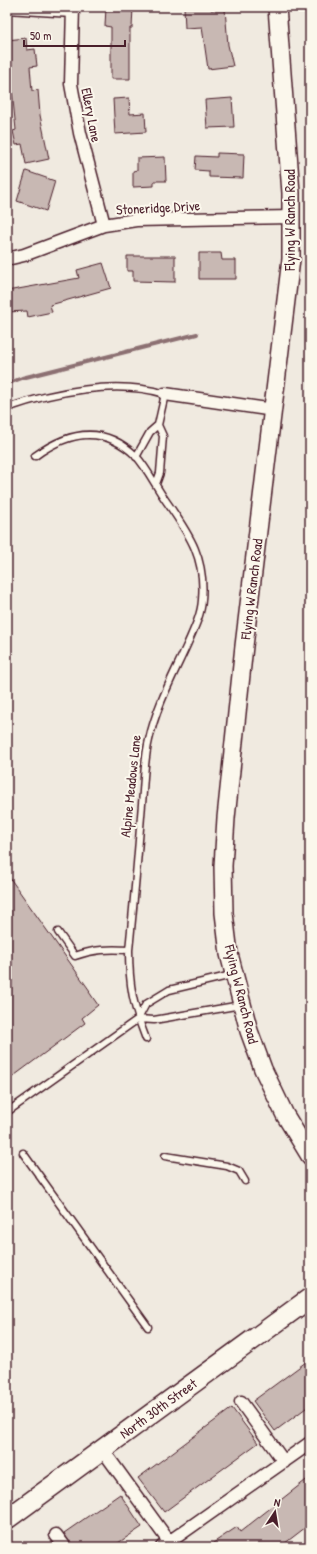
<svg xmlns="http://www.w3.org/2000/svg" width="317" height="1554" viewBox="0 0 317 1554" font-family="'Patrick Hand',sans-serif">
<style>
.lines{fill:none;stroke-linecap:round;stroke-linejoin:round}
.stream{stroke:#8c6f72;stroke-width:4}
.building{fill:#c8b8b3;stroke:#4a1f2b}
.lane-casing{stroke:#4a1f2b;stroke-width:9}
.street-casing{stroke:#4a1f2b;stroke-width:15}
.secondary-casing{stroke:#4a1f2b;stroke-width:20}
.primary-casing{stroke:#4a1f2b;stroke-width:22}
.lane{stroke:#fbf7ec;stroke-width:6}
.street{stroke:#fbf7ec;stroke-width:12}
.secondary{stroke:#fbf7ec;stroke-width:17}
.primary{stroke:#fbf7ec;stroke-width:19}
.labels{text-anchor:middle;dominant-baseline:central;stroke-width:4;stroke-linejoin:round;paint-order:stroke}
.street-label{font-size:14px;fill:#4a1f2b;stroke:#fbf7ec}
</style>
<rect width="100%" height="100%" fill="#f0eae0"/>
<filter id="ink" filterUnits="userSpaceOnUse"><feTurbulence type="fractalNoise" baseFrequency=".025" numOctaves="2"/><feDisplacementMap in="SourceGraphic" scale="8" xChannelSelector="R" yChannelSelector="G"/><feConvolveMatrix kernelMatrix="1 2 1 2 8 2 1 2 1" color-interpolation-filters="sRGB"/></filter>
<g filter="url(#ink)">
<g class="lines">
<path class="stream" d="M7,384L22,378L197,334"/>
</g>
<path class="building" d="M106,7H133L132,28H130V79H111V27L105,26Z
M184,7H211V10L225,9L228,45L233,66L208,69L202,27L185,28Z
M26,38L27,50L35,49L37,66L30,67L32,91L38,90L40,115L49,159L26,164L22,144L16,145L13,131L16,130L7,40Z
M129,98L130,114L145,113L146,132L115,134L113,99Z
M232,98L234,127L207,128L205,100Z
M217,153L244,154L243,178L209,177V171L195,170L196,156L217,157Z
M165,157L166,181H154V186L133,187V171L137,170V158Z
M26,171L55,181L46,211L17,201Z
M199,253H221L222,260H236V279H199Z
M127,256H175V282L133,281V271H127Z
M103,263L111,288L50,305L52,312L28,317L27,311L7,312V291L79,278L77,270Z
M7,874L90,991L89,992L98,1005L82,1018L85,1023L7,1081Z
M310,1359V1405L275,1431L253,1401Z
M232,1408L258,1443L164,1512L138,1478Z
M310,1477V1524L280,1547H207L237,1527L240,1532Z
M120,1494L142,1527L112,1547H72L64,1533Z"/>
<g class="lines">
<g class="lane-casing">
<path id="lane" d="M7,408C53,392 117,379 165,394L158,425L163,436L160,473L156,484
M35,456C68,432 103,424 136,456C147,468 155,485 164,498C188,533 206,556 202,600C201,616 193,631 187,645C173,676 156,707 149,740C144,760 144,783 142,804C138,852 134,902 129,950C129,985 133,1006 146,1039
M136,457L150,432L158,425
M58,932L75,956C94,949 109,949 129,950
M138,1019L154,1020L241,1005
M7,1112L138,1019L146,1004L169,990L232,975
M23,1153L148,1327
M165,1156L227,1166L239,1171L245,1181"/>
</g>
<g class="street-casing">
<path id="street" d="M7,7L72,11
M73,7L71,84L80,133L104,225
M7,259L24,255L104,225L136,220L292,217
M165,394L274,410
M241,1402L284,1462
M102,1449L173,1547
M56,1535L65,1547
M162,1547L310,1443"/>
</g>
<g class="secondary-casing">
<path id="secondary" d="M277,7L291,193V259L244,646L226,818L223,866L224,913L229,954L249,1031L263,1069L285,1115L310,1156"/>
</g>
<g class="primary-casing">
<path id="primary" d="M7,1519L310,1298"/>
</g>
<use href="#lane" class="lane"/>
<use href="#street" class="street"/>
<use href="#secondary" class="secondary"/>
<use href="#primary" class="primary"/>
</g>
</g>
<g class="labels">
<g class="street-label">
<text transform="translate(92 115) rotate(79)">Ellery Lane</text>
<text transform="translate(158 207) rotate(-3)">Stoneridge Drive</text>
<text transform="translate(289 220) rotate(-90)">Flying W Ranch Road</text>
<text transform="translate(251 589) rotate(-83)">Flying W Ranch Road</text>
<text transform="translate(130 786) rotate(-84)">Alpine Meadows Lane</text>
<text transform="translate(242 994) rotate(76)">Flying W Ranch Road</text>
<text transform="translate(158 1408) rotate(-36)">North 30th Street</text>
</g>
</g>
<rect width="317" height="1554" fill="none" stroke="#fbf7ec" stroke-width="24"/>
<rect x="12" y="12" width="293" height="1530" fill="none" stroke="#4a1f2b" stroke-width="1.5" filter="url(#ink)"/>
<g transform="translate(275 1512) rotate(12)" stroke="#fbf7ec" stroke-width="3" paint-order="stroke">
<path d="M0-3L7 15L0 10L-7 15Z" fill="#4a1f2b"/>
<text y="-6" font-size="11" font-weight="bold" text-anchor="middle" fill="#4a1f2b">N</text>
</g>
<path d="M24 40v6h101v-6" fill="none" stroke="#4a1f2b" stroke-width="2"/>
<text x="30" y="40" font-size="12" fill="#4a1f2b" stroke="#fbf7ec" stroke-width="3" paint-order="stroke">50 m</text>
</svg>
